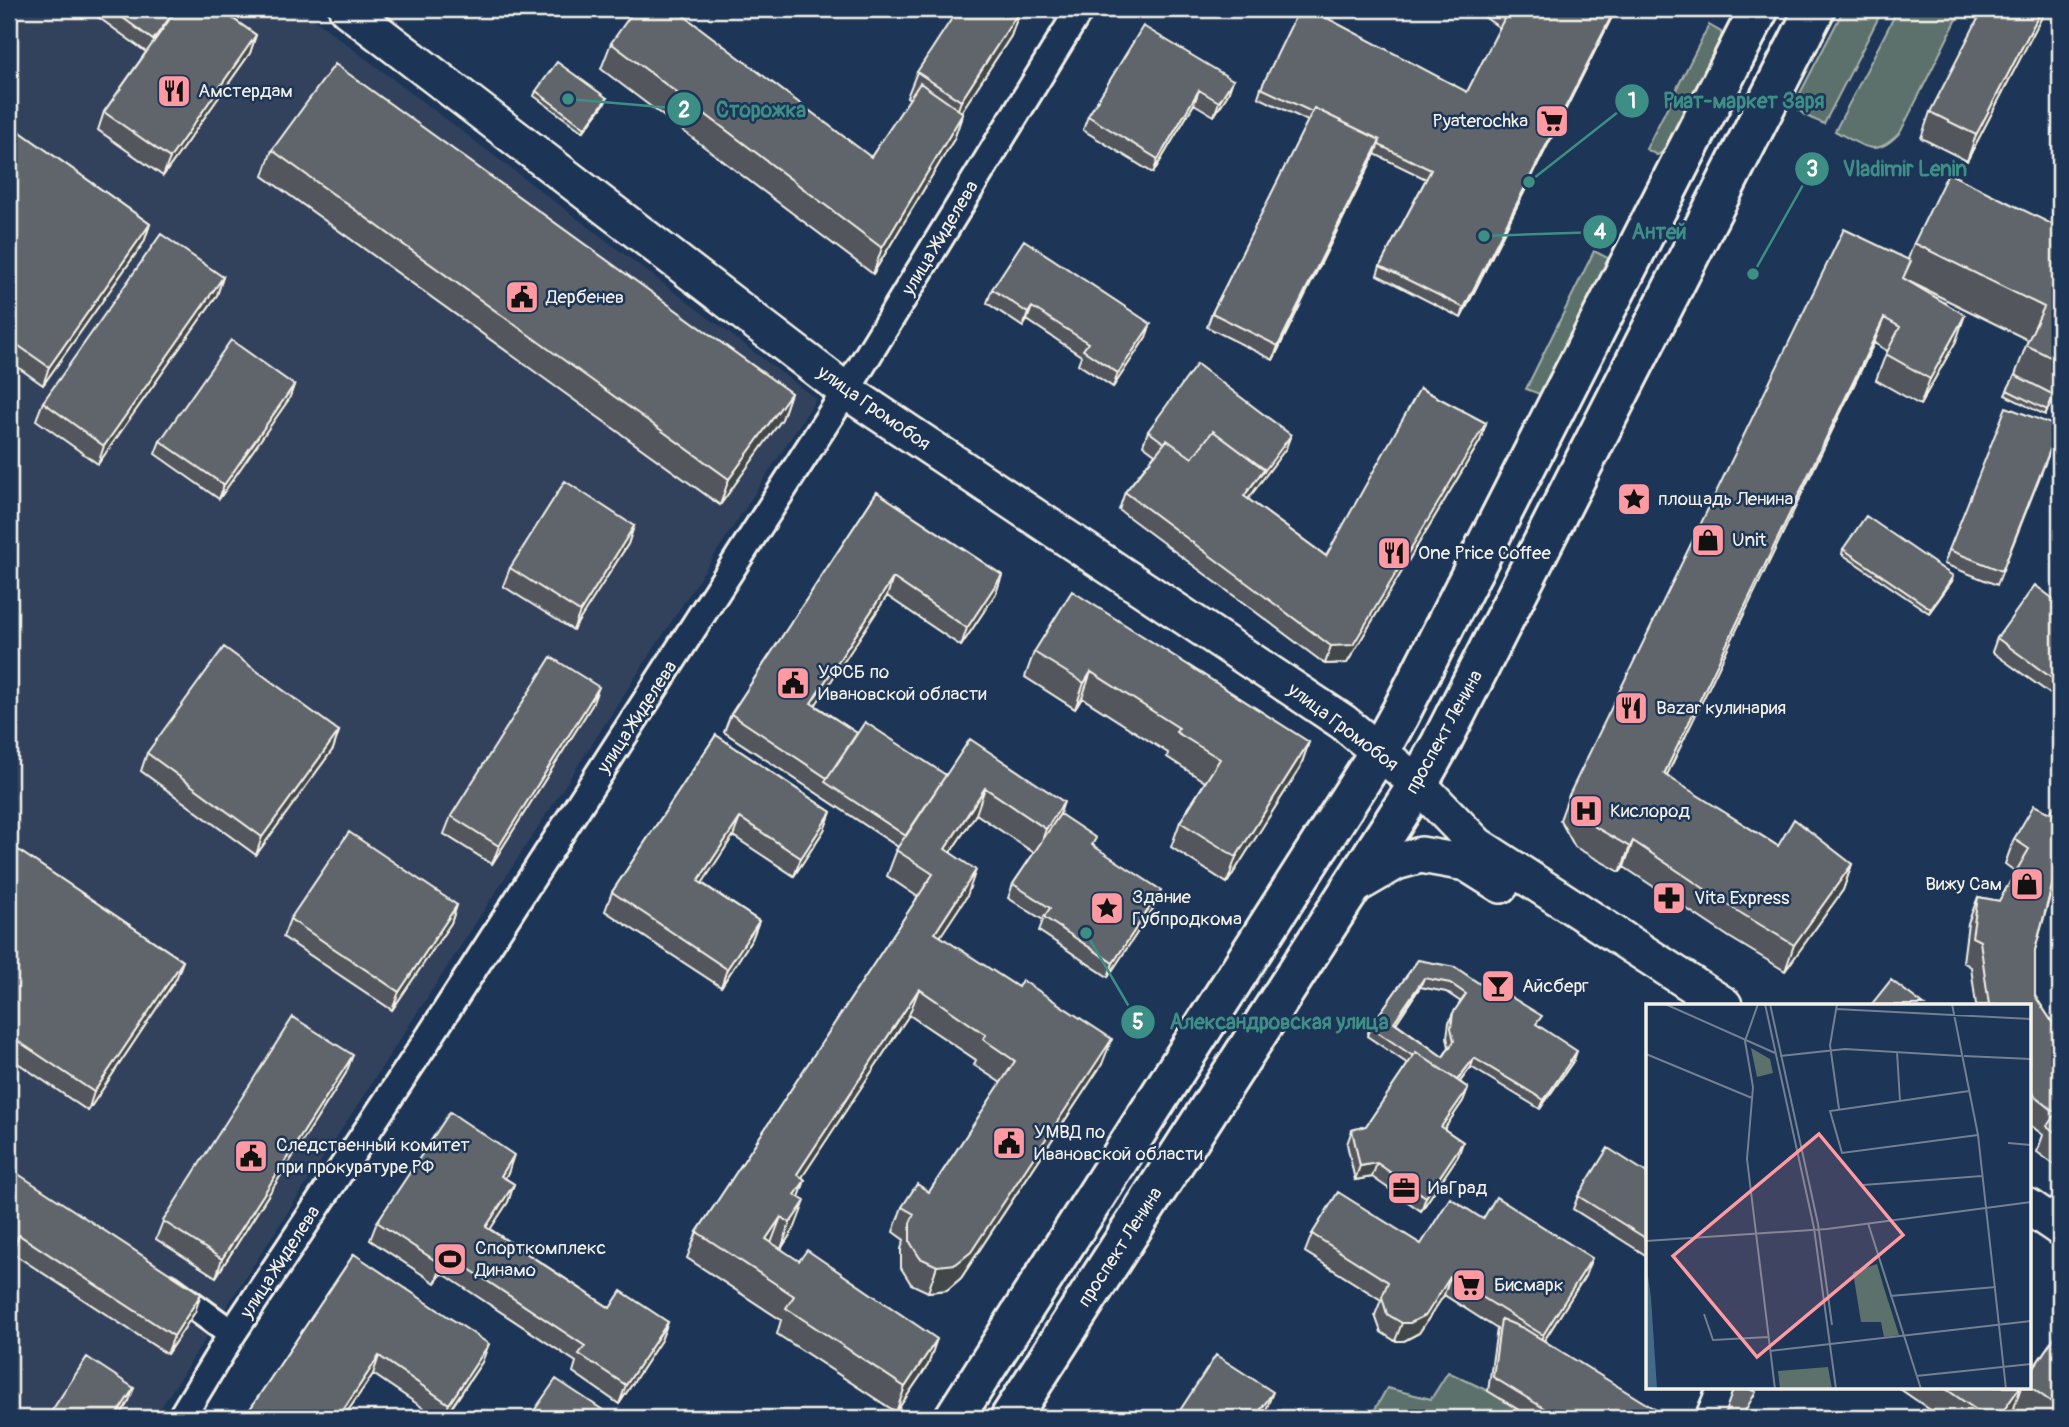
<svg xmlns="http://www.w3.org/2000/svg" width="2069" height="1427" viewBox="0 0 2069 1427" font-family="Pangolin,sans-serif">
<style>
.built{fill:#31435d}
.green{fill:#5d716c;stroke:#a8b1aa;stroke-width:2}
.lines{fill:none;stroke-linecap:round;stroke-linejoin:round}
.minor-casing{stroke:#f4f1e8;stroke-width:32}
.major-casing{stroke:#f4f1e8;stroke-width:40}
.highway-casing{stroke:#f4f1e8;stroke-width:44}
.minor{stroke:#1d3557;stroke-width:26}
.major{stroke:#1d3557;stroke-width:35}
.highway{stroke:#1d3557;stroke-width:38}
.wall{fill:#52575b;stroke:#f4f1e8;stroke-width:2;fill-rule:evenodd}
.shaded-wall{fill:#42474a;stroke:#f4f1e8;stroke-width:2}
.building{fill:#5f656a;stroke:#f4f1e8;stroke-width:2;fill-rule:evenodd}
.labels{text-anchor:middle;dominant-baseline:central;stroke-width:5;stroke-linejoin:round;paint-order:stroke}
.poi-label{font-size:19px;fill:#f4f1e8;stroke:#1d3557;text-anchor:start}
.street-label{font-size:19px;fill:#f4f1e8;stroke:#1d3557}
.inset-road{fill:none;stroke:#738091;stroke-width:2}
.view{fill:#ff9aa2;fill-opacity:0.15;stroke:#ff9aa2;stroke-width:3.5}
.inset-edge{fill:none;stroke:#f4f1e8;stroke-width:3.5}
.leader{fill:none;stroke:#3d8f86;stroke-width:2.5}
.callout-dot{fill:#3d8f86;stroke:#1d3557;stroke-width:2.5}
.mark-label{font-size:21px;text-anchor:middle;font-weight:bold;fill:#fff}
.callout-label{font-size:21px;text-anchor:middle;font-weight:bold;fill:#3d8f86;stroke:#1d3557;stroke-width:5;stroke-linejoin:round;paint-order:stroke}
</style>
<rect width="100%" height="100%" fill="#1d3557"/>
<filter id="ink" filterUnits="userSpaceOnUse"><feTurbulence type="fractalNoise" baseFrequency=".0143" numOctaves="2"/><feDisplacementMap in="SourceGraphic" scale="14" xChannelSelector="R" yChannelSelector="G"/><feConvolveMatrix kernelMatrix="1 2 1 2 8 2 1 2 1" color-interpolation-filters="sRGB"/></filter>
<g filter="url(#ink)">
<path class="built" d="M9,9H300L816,399L154,1418H9Z"/>
<path class="green" d="M1844,9H1883L1824,124C1814,119 1798,115 1795,103Z
M1898,9H1962L1901,131C1876,160 1864,146 1835,131Z
M1709,25L1721,32L1723,43L1669,149L1657,155L1646,149Z
M1594,251L1608,258V267L1545,396L1526,389Z
M1448,1372L1488,1391L1532,1418H1370L1387,1388L1431,1399Z"/>
<g class="lines">
<g class="minor-casing">
<path id="minor" d="M169,1288L232,1334
M181,1418L232,1334L426,1042L846,391L1080,9
M1709,1418L1722,1387"/>
</g>
<g class="major-casing">
<path id="major" d="M347,9L846,391L1343,722L1418,784L1477,845L1724,1005
M1348,890L1396,862L1421,855L1466,863L1501,885
M2029,1207L2060,1228"/>
</g>
<g class="highway-casing">
<path id="highway" d="M954,1418L1379,752L1400,714L1759,9
M1010,1418L1418,784L1441,743L1815,9"/>
</g>
<use href="#minor" class="minor"/>
<use href="#major" class="major"/>
<use href="#highway" class="highway"/>
</g>
<path class="wall" d="M87,9H219L256,35L250,53L163,176L98,130L104,112L146,52Z
M1473,9H1616L1461,318L1377,275L1380,266L1426,179L1375,154L1273,360L1207,327L1212,313L1308,121L1258,97L1261,88L1467,92L1500,28Z
M2046,9L1967,161L1921,138L1930,112Z
M1020,10L1011,36L961,112L963,113L954,139L873,274L601,69L611,43L871,157L910,99L907,97L917,72Z
M1233,80L1228,94L1214,116L1194,104L1153,173L1083,130L1088,116Z
M536,91L607,98L605,103L583,132L534,96Z
M9,124L150,224L144,242L43,385L9,361Z
M272,150L791,393L782,419L720,505L263,176Z
M2060,228V384L2045,415L2005,395L2015,375L2028,340L1904,279L1956,341L1920,405L1876,380L1887,351L1874,343L1666,776L1778,846L1852,864L1843,890L1785,971L1729,937L1624,867L1620,872L1575,847L1560,820L1569,795L1908,259L1914,243Z
M223,277L217,295L98,464L36,420L43,402Z
M992,289L1146,337L1113,387L1078,364L1081,356L1027,320L1023,327L987,303Z
M294,385L289,399L219,499L155,454L160,441Z
M1486,423L1480,441L1347,663L1325,664L1119,510L1125,492L1155,454L1143,445L1148,431L1286,448L1248,499L1326,556Z
M2054,441L1997,585L1944,564L1949,550Z
M877,492L1002,575L996,593L961,646L887,596L815,705L857,733L855,737L946,775L1060,814L1156,904L1108,977L1039,931L1043,920L1008,898L1013,884L1034,853L976,814L950,853L967,896L940,936L1102,1064L961,1278L947,1290L928,1292L911,1284L901,1268V1249L904,1240L893,1232L902,1207L929,1192L1001,1083L974,1065L976,1060L909,1015L802,1177L805,1180L799,1197L795,1227L781,1249L928,1365L896,1412L777,1334L781,1320L687,1258L697,1232L918,897L887,876L898,847L724,732L731,714Z
M634,526L628,544L573,630L503,586L510,568Z
M1843,549L1952,581L1929,613L1842,554Z
M2060,604V701L1992,652L1997,638Z
M1034,652L1309,742L1300,768L1227,883L1171,847L1180,822L1205,782L1167,757L1168,753L1082,698L1075,709L1025,677Z
M592,705L492,864L444,834L451,816Z
M339,731L333,749L256,855L141,771L147,753Z
M716,735L831,812L824,830L794,876L733,836L702,883L759,921L752,939L721,987L605,911L612,892Z
M2060,799V885L2049,900L2035,950V996L2056,1028L2060,1032V1169L2037,1152L2043,1135L2029,1124V1005H1976L1971,967L1963,962L1968,923L1978,897L1999,901L2016,872L2005,864L2014,839L2050,813Z
M9,844L183,961L176,979L88,1111L9,1057Z
M457,905L451,923L392,1010L283,937L290,919Z
M1418,960L1538,1026L1574,1060L1540,1109L1471,1067L1460,1082L1468,1088L1463,1101L1444,1129L1463,1142L1458,1156L1421,1211L1372,1177L1355,1180L1347,1144L1352,1130L1366,1126L1408,1064L1367,1036L1370,1027ZM1420,987L1446,992L1461,1002L1453,1013L1449,1022L1447,1037L1449,1047L1443,1057L1396,1023Z
M346,1073L216,1277L156,1239L163,1221Z
M9,1168L195,1312L167,1354L12,1253Z
M508,1173L505,1178L514,1184L508,1202L490,1229L610,1308L668,1322L661,1340L619,1404L573,1372L576,1362L442,1273L435,1283L370,1240L377,1222Z
M1647,1173V1256L1573,1209L1578,1196Z
M1483,1219L1585,1276L1544,1341L1666,1418H1532L1488,1391L1497,1329L1444,1295L1419,1333L1404,1341H1395L1381,1332L1375,1315L1381,1300L1305,1252L1312,1234L1421,1244Z
M354,1254L482,1362L445,1418H438L373,1374L343,1418H244Z
M2060,1329V1418H2028L2014,1408L2006,1418H1942L1897,1387H2029L2032,1370Z"/>
<path class="shaded-wall" d="M1615,9H1616L1461,318L1464,308Z
M2042,9H2046L1967,161L1976,135Z
M1020,10L1011,36L952,126L961,101Z
M256,35L250,53L163,176L170,158Z
M1233,80L1228,94L1214,116L1219,102Z
M1199,90L1194,104L1153,173L1158,159Z
M607,98L605,103L583,132L585,128Z
M963,113L954,139L873,274L882,248Z
M1380,140L1375,154L1273,360L1278,346Z
M150,224L144,242L43,385L49,367Z
M223,277L217,295L98,464L104,446Z
M1032,307L1027,320L1023,327L1028,313Z
M1965,315L1956,341L1920,405L1930,379Z
M1884,318L1874,343L1655,800L1664,774Z
M1151,324L1146,337L1113,387L1118,373Z
M2060,378V384L2045,415L2054,395Z
M294,385L289,399L219,499L224,485Z
M791,393L782,419L720,505L729,479Z
M1486,423L1480,441L1347,663L1325,664L1331,646Z
M1291,435L1286,448L1237,514L1244,496Z
M634,526L628,544L573,630L580,612Z
M1002,575L996,593L961,646L967,628Z
M1953,576L1952,581L1929,613L1931,609Z
M893,578L887,596L805,721L811,703Z
M1091,672L1082,698L1075,709L1084,683Z
M599,687L592,705L492,864L499,846Z
M339,731L333,749L256,855L262,837Z
M1309,742L1300,768L1227,883L1236,857Z
M985,788L976,814L935,875L945,849Z
M1064,802L1055,828L1037,855L1046,829Z
M831,812L824,830L794,876L801,858Z
M740,818L733,836L692,899L698,881Z
M1633,841L1624,867L1620,872L1630,847Z
M1852,864L1843,890L1785,971L1794,945Z
M976,870L967,896L926,958L935,933Z
M2060,871V885L2045,904L2054,878Z
M1161,890L1156,904L1108,977L1113,963Z
M457,905L451,923L392,1010L399,992Z
M759,921L752,939L721,987L727,969Z
M183,961L176,979L88,1111L94,1092Z
M1424,978L1420,987L1391,1031L1394,1022Z
M919,989L909,1015L787,1200L797,1174Z
M1112,1039L1102,1064L961,1278L947,1290L928,1292L937,1266Z
M1577,1051L1574,1060L1540,1109L1544,1100Z
M353,1055L346,1073L216,1277L222,1259Z
M1474,1058L1471,1067L1451,1093L1455,1084Z
M1468,1088L1463,1101L1436,1141L1441,1127Z
M1463,1142L1458,1156L1421,1211L1426,1197Z
M514,1155L508,1173L494,1194L501,1176Z
M1377,1163L1372,1177L1355,1180L1360,1166Z
M805,1180L796,1206L795,1195Z
M514,1184L508,1202L480,1245L486,1227Z
M805,1201L795,1227L781,1249L790,1223Z
M781,1217L771,1243L766,1239Z
M19,1235L12,1253L9,1258V1250Z
M448,1255L442,1273L435,1283L442,1265Z
M1592,1258L1585,1276L1536,1353L1543,1335Z
M1450,1277L1444,1295L1419,1333L1404,1341H1395L1402,1323Z
M201,1294L195,1312L167,1354L174,1336Z
M668,1322L661,1340L619,1404L626,1385Z
M937,1339L928,1365L896,1412L905,1387Z
M489,1344L482,1362L444,1418L449,1404Z
M379,1356L373,1374L343,1418H338Z
M2020,1387H2021L2014,1408L2006,1418H1998Z
M134,1388L129,1401L118,1418H114Z
M1273,1392L1266,1410L1261,1418H1255Z"/>
<path class="building" d="M111,9H176L153,40Z
M177,9H219L256,35L170,158L104,112Z
M635,9H675L871,157L920,83L963,113L882,248L611,43Z
M958,9H1018L1020,10L961,101L917,72Z
M1299,9H1310L1467,92L1504,19L1489,9H1615L1464,308L1380,266L1431,170L1379,145L1380,140L1314,108L1312,112L1261,88Z
M1983,9H2042L1976,135L1930,112Z
M1143,26L1233,80L1219,102L1199,90L1158,159L1088,116Z
M557,62L607,98L585,128L536,91Z
M335,64L791,393L729,479L272,150Z
M1314,108L1380,140L1278,346L1212,313Z
M9,124L150,224L49,367L9,339Z
M1948,173L2060,228V362L2026,345L2044,307L1914,243Z
M1844,229L1911,261L1903,278L1965,315L1930,379L1886,354L1900,327L1884,318L1664,774L1778,846L1794,819L1852,864L1794,945L1739,912L1633,841L1630,847L1585,821L1569,795Z
M161,234L223,277L104,446L43,402Z
M1024,240L1151,324L1118,373L1083,350L1088,343L1032,307L1028,313L992,289Z
M231,340L294,385L224,485L160,441Z
M1197,364L1291,435L1263,473L1264,469L1213,431L1192,458L1167,440L1164,443L1148,431Z
M2015,375L2054,395L2047,410L2007,390Z
M1420,388L1486,423L1353,645L1331,646L1125,492L1167,440L1192,458L1213,431L1264,469L1244,496L1326,556Z
M2006,407L2059,427L2002,571L1949,550Z
M565,481L634,526L580,612L510,568Z
M877,492L1002,575L967,628L893,578L811,703L857,733L827,778L731,714Z
M1866,516L1953,576L1931,609L1843,549Z
M2035,585L2060,604V684L1997,638Z
M1072,591L1309,742L1236,857L1180,822L1220,759L1176,732L1179,728L1091,672L1084,683L1034,652Z
M224,647L339,731L262,837L147,753Z
M551,657L599,687L499,846L451,816Z
M865,722L946,775L906,836L825,782Z
M716,735L831,812L801,858L740,818L698,881L759,921L727,969L612,892Z
M970,739L1064,802L1046,829L985,788L945,849L976,870L935,933L1018,987L1022,980L1112,1039L971,1252L956,1264L937,1266L920,1258L910,1242V1223L914,1214L902,1207L917,1184L929,1192L1015,1061L983,1039L986,1035L919,989L797,1174L805,1180L795,1195L805,1201L790,1223L781,1217L766,1239L799,1261L807,1250L937,1339L905,1387L786,1308L794,1296L697,1232L933,874L896,850Z
M2060,799V871L2054,878L2035,950V996L2056,1028L2060,1032V1136L2047,1126L2056,1113L2035,1096L2029,1085V1005H1989L1980,941L1972,937L1978,897L1999,901L2029,849L2014,839L2034,805L2050,813Z
M1060,814L1096,838L1092,845L1161,890L1113,963L1044,917L1050,908L1013,884Z
M349,832L457,905L399,992L290,919Z
M9,844L183,961L94,1092L9,1035Z
M1418,960L1455,967L1483,986L1511,997L1542,1016L1536,1024L1577,1051L1544,1100L1474,1058L1457,1080L1416,1052L1413,1056L1370,1027ZM1424,978L1450,983L1466,994L1453,1013L1451,1028L1454,1041L1443,1057L1394,1022Z
M1891,980L1924,1005H1871Z
M293,1017L353,1055L222,1259L163,1221Z
M1416,1052L1468,1088L1441,1127L1463,1142L1426,1197L1377,1163L1360,1166L1352,1130L1366,1126Z
M450,1112L514,1155L501,1176L514,1184L486,1227L610,1308L621,1291L668,1322L626,1385L579,1354L585,1346L448,1255L442,1265L377,1222Z
M1608,1148L1647,1173V1239L1578,1196Z
M9,1168L201,1294L174,1336L19,1235L9,1250Z
M1338,1192L1421,1244L1450,1198L1483,1219L1496,1197L1592,1258L1543,1335L1450,1277L1426,1315L1410,1323H1402L1387,1314L1382,1297L1388,1282L1312,1234Z
M354,1254L489,1344L449,1404L379,1356L338,1418H244Z
M1501,1319L1523,1328L1666,1416L1665,1418H1560L1493,1377Z
M2060,1329V1408L2029,1386V1368L2032,1370Z
M1216,1355L1273,1392L1255,1418H1175Z
M87,1357L134,1388L114,1418H47Z
M556,1379L615,1418H529Z
M1734,1387H1745L1756,1392L1741,1418H1723Z
M1943,1387H2020L1998,1418H1988Z"/>
</g>
<defs>
<g id="restaurant-square" transform="scale(1.75)"><rect x="-9" y="-9" width="18" height="18" rx="4" fill="#ff9aa2" stroke="#1d3557"/><path d="M-5-6h1v4h1v-4h1v4h1v-4h1v5L-1.5 .5V6h-2V.5L-5-1ZM5-6V6H3V1.5H1.5Q1.5-4 5-6Z" fill="#111"/></g>
<g id="supermarket-square" transform="scale(1.75)"><rect x="-9" y="-9" width="18" height="18" rx="4" fill="#ff9aa2" stroke="#1d3557"/><path d="M-6-5.5h2.5l.6 2H6L4.5 2H-2.5L-4.4-4H-6ZM-1.5 3.2a1.3 1.3 0 1 0 .1 0ZM3 3.2a1.3 1.3 0 1 0 .1 0Z" fill="#111"/></g>
<g id="civic-square" transform="scale(1.75)"><rect x="-9" y="-9" width="18" height="18" rx="4" fill="#ff9aa2" stroke="#1d3557"/><path d="M-.6-6.5H3V-4.5H.6V-3L4-1V1h2V6H-6V1h2V-1L-.6-3ZM-1.2 2.5V6h2.4V2.5Z" fill="#111"/></g>
<g id="sight-square" transform="scale(1.75)"><rect x="-9" y="-9" width="18" height="18" rx="4" fill="#ff9aa2" stroke="#1d3557"/><path d="M0-6L1.8-2.2L6-1.7L2.9 1.2L3.7 5.4L0 3.3L-3.7 5.4L-2.9 1.2L-6-1.7L-1.8-2.2Z" fill="#111"/></g>
<g id="shop-square" transform="scale(1.75)"><rect x="-9" y="-9" width="18" height="18" rx="4" fill="#ff9aa2" stroke="#1d3557"/><path d="M-5-2.5h2.3a2.7 3.5 0 0 1 5.4 0H5L5.5 6h-11ZM-1.5-2.5h3a1.5 2.3 0 0 0-3 0Z" fill="#111"/></g>
<g id="hospital-square" transform="scale(1.75)"><rect x="-9" y="-9" width="18" height="18" rx="4" fill="#ff9aa2" stroke="#1d3557"/><path d="M-5-5h3v3.5h4V-5h3V5h-3V1.5h-4V5h-3Z" fill="#111"/></g>
<g id="pharmacy-square" transform="scale(1.75)"><rect x="-9" y="-9" width="18" height="18" rx="4" fill="#ff9aa2" stroke="#1d3557"/><path d="M-2-6h4v4h4v4h-4v4h-4v-4h-4v-4h4Z" fill="#111"/></g>
<g id="bar-square" transform="scale(1.75)"><rect x="-9" y="-9" width="18" height="18" rx="4" fill="#ff9aa2" stroke="#1d3557"/><path d="M-6-5H6L.8 .8V4.5H3.5V6h-7V4.5H-.8V.8Z" fill="#111"/></g>
<g id="office-square" transform="scale(1.75)"><rect x="-9" y="-9" width="18" height="18" rx="4" fill="#ff9aa2" stroke="#1d3557"/><path d="M-6-3h4V-5.5h4V-3h4V5H-6ZM-1-4.5V-3h2v-1.5ZM-6 0V1H6V0Z" fill="#111"/></g>
<g id="stadium-square" transform="scale(1.75)"><rect x="-9" y="-9" width="18" height="18" rx="4" fill="#ff9aa2" stroke="#1d3557"/><path d="M0-5a6.5 5 0 1 0 0 10a6.5 5 0 1 0 0-10ZM-3.5-1.8h7v3.6h-7Z" fill="#111"/></g>
</defs>
<g fill-rule="evenodd">
<use href="#restaurant-square" x="174" y="91"/>
<use href="#supermarket-square" x="1552" y="121"/>
<use href="#civic-square" x="522" y="297"/>
<use href="#sight-square" x="1634" y="499"/>
<use href="#shop-square" x="1708" y="540"/>
<use href="#restaurant-square" x="1394" y="553"/>
<use href="#civic-square" x="793" y="683"/>
<use href="#restaurant-square" x="1631" y="708"/>
<use href="#hospital-square" x="1586" y="811"/>
<use href="#shop-square" x="2027" y="884"/>
<use href="#pharmacy-square" x="1669" y="898"/>
<use href="#sight-square" x="1107" y="908"/>
<use href="#bar-square" x="1498" y="986"/>
<use href="#civic-square" x="1009" y="1143"/>
<use href="#civic-square" x="251" y="1156"/>
<use href="#office-square" x="1404" y="1188"/>
<use href="#stadium-square" x="450" y="1259"/>
<use href="#supermarket-square" x="1469" y="1285"/>
</g>
<g class="labels">
<g class="poi-label">
<text x="198" y="91">Амстердам</text>
<text x="1528" y="121" text-anchor="end">Pyaterochka</text>
<text x="546" y="297">Дербенев</text>
<text x="1658" y="499">площадь Ленина</text>
<text x="1732" y="540">Unit</text>
<text x="1418" y="553">One Price Coffee</text>
<text x="818" y="672">УФСБ по<tspan x="818" dy="22">Ивановской области</tspan></text>
<text x="1656" y="708">Bazar кулинария</text>
<text x="1610" y="811">Кислород</text>
<text x="2002" y="884" text-anchor="end">Вижу Сам</text>
<text x="1132" y="897">Здание<tspan x="1132" dy="22">Губпродкома</tspan></text>
<text x="1694" y="898">Vita Express</text>
<text x="1522" y="986">Айсберг</text>
<text x="1034" y="1132">УМВД по<tspan x="1034" dy="22">Ивановской области</tspan></text>
<text x="276" y="1145">Следственный комитет<tspan x="276" dy="22">при прокуратуре РФ</tspan></text>
<text x="1428" y="1188">ИвГрад</text>
<text x="475" y="1248">Спорткомплекс<tspan x="475" dy="22">Динамо</tspan></text>
<text x="1494" y="1285">Бисмарк</text>
</g>
<g class="street-label">
<text transform="translate(940 238) rotate(-59)">улица Жиделева</text>
<text transform="translate(874 408) rotate(35)">улица Громобоя</text>
<text transform="translate(637 717) rotate(-57)">улица Жиделева</text>
<text transform="translate(1343 727) rotate(37)">улица Громобоя</text>
<text transform="translate(1444 732) rotate(-61)">проспект Ленина</text>
<text transform="translate(1120 1247) rotate(-57)">проспект Ленина</text>
<text transform="translate(280 1262) rotate(-57)">улица Жиделева</text>
</g>
</g>
<g transform="translate(1646 1004)">
<rect width="385" height="385" fill="#1d3557"/>
<path d="M105,44L124,55L127,69L111,73ZM231,260L238,284L253,331L238,333L235,318H215L207,268ZM182,363L186,385H134L132,367Z" fill="#5d716c"/>
<path d="M0,257L5,294L11,385H0Z" fill="#436a8b"/>
<path class="inset-road" d="M19,0L129,49M112,0L99,37L107,83L101,155L129,385M119,0L168,224L190,385M124,0L172,220L186,321M191,0L184,41L193,105M306,0L332,131L360,385M190,5L385,15M251,48L254,97M0,50L106,94M134,52L199,45L315,52M318,52L385,55M323,87L184,107L196,149L332,131M362,139L385,141M217,181L336,172M222,219L275,385M0,237L181,225L385,198M244,292L350,283M58,310L67,336L122,333M124,347L385,317M270,372L385,360"/>
<path class="view" d="M173,130L257,231L111,353L27,252Z"/>
<rect width="385" height="385" class="inset-edge"/>
</g>
<path class="leader" d="M1529 182L1632 101M568 99L684 109M1753 274L1812 169M1484 236L1600 232M1086 933L1138 1022"/>
<g class="callout-dot">
<circle cx="1529" cy="182" r="7"/>
<circle cx="568" cy="99" r="7"/>
<circle cx="1753" cy="274" r="7"/>
<circle cx="1484" cy="236" r="7"/>
<circle cx="1086" cy="933" r="7"/>
<circle cx="1632" cy="101" r="18"/>
<circle cx="684" cy="109" r="18"/>
<circle cx="1812" cy="169" r="18"/>
<circle cx="1600" cy="232" r="18"/>
<circle cx="1138" cy="1022" r="18"/>
</g>
<g class="mark-label">
<text x="1632" y="108">1</text>
<text x="684" y="117">2</text>
<text x="1812" y="176">3</text>
<text x="1600" y="239">4</text>
<text x="1138" y="1029">5</text>
</g>
<g class="callout-label">
<text x="1744" y="108">Риат-маркет Заря</text>
<text x="761" y="117">Сторожка</text>
<text x="1905" y="176">Vladimir Lenin</text>
<text x="1659" y="239">Антей</text>
<text x="1279" y="1029">Александровская улица</text>
</g>
<rect width="2069" height="1427" fill="none" stroke="#1d3557" stroke-width="35"/>
<rect x="18" y="18" width="2034" height="1392" fill="none" stroke="#f4f1e8" stroke-width="2.5" filter="url(#ink)"/>
</svg>
